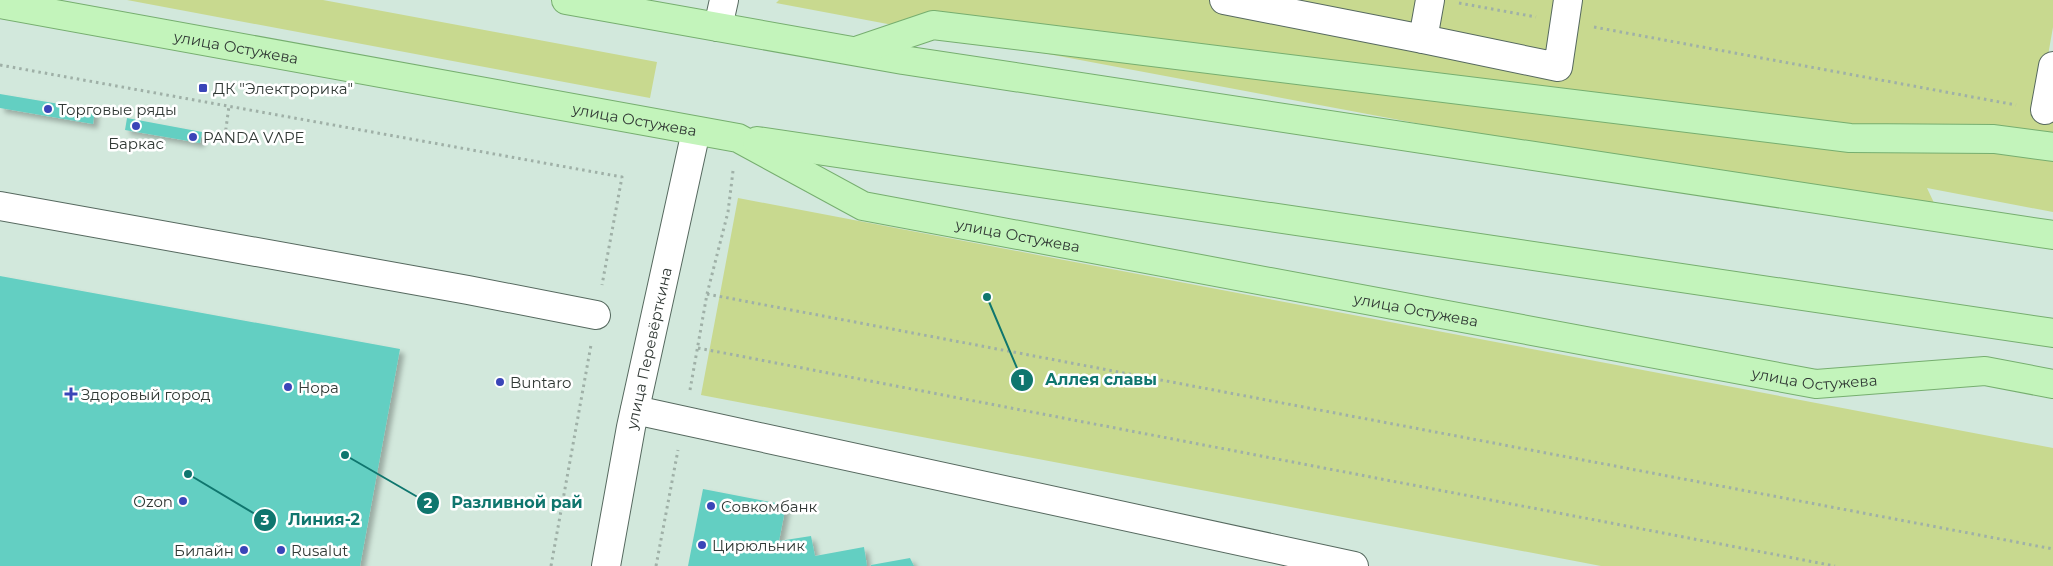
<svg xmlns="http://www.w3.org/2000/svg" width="2053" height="566" viewBox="0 0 2053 566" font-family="Montserrat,sans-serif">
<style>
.green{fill:#c8d98f}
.building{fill:#64cfc2;filter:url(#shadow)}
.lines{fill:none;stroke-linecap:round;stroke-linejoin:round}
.minor-casing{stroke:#56695f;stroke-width:30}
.major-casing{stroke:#76ae6f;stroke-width:30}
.path{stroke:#9fb0a7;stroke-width:3;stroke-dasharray:2.5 4;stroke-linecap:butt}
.minor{stroke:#fff;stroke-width:28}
.major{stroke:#c3f4bb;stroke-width:28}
.poi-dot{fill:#3a45b8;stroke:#fff;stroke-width:2}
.labels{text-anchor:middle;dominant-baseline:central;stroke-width:5;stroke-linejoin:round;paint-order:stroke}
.street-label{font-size:15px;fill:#313935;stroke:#fff}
.poi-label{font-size:15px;fill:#313935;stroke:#fff;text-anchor:start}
.leader{fill:none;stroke:#0f766e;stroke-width:2}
.callout-dot{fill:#0f766e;stroke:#fff;stroke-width:2}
.mark-label{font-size:15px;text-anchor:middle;font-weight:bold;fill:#fff}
.callout-label{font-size:16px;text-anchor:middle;font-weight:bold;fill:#0f766e;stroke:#fff;stroke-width:5;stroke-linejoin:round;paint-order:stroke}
</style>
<defs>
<filter id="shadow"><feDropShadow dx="4.5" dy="4.5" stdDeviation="2.5" flood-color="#0004"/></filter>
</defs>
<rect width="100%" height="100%" fill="#d2e8dc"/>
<path class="green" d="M127,0H323L657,62L650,98Z
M779,0H2053V27L2043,84L2053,86V212L1927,188L1943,222L776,3Z
M738,198L2053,448V566H1601L701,395Z"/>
<path class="building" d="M0,94L95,110L93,124L0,108Z
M127,118L202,132L200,143L125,130Z
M0,276L400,349L360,566H0Z
M703,489L786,505L779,541L811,536L815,556L864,547L867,566H688Z
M910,558L914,566H871V565Z"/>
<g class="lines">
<g class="minor-casing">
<g id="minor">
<path d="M1224,0L1423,39L1558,67L1568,0"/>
<path d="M718,27L724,0"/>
<path d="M1423,39L1430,0"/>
<path d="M2045,110L2053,66"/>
<path d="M0,206L468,290L596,315"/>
<path d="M635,410L1354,566"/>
<path id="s1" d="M606,566L631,427L696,131"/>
</g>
</g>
<g class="major-casing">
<g id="major">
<path d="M566,0L903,60L2053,235"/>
<path id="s2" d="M0,4L738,138L863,206L1816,384L1985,371L2053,384"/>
<path d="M859,50L933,25L1850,138L1994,139L2053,147"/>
<path d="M757,141L2053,333"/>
</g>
</g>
<path class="path" d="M1459,3L1536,17
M1594,27L2016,105
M0,65L622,177L602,285
M224,143L229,106
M707,294L2053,549
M698,348L1835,566
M690,390L707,294L728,212L733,171
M551,566L591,345
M656,566L678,450"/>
<use href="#minor" class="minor"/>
<use href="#major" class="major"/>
</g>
<g class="poi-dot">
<rect x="198" y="83" width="10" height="10" rx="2.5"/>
<circle cx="48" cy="109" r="5"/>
<circle cx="136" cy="126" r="5"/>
<circle cx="193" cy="137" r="5"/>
<circle cx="500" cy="382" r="5"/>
<circle cx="288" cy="387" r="5"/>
<path d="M68.5 386.5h5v5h5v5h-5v5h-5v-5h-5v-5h5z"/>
<circle cx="183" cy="501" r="5"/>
<circle cx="711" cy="506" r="5"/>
<circle cx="702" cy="545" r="5"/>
<circle cx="244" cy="550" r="5"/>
<circle cx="281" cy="550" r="5"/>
</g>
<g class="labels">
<g class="street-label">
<text stroke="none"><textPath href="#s2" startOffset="240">улица Остужева</textPath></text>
<text stroke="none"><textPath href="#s2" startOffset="645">улица Остужева</textPath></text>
<text stroke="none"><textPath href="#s2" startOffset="1050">улица Остужева</textPath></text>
<text stroke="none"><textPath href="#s2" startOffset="1455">улица Остужева</textPath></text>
<text stroke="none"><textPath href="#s1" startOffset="222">улица Перевёрткина</textPath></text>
<text stroke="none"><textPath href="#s2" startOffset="1860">улица Остужева</textPath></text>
</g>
<g class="poi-label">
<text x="213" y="88">ДК "Электрорика"</text>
<text x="58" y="109">Торговые ряды</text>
<text x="203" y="137">PANDA VΛPE</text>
<text x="136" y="143" text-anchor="middle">Баркас</text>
<text x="510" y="382">Buntaro</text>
<text x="298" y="387">Нора</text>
<text x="81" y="394">Здоровый город</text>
<text x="173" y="501" text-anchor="end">Ozon</text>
<text x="721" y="506">Совкомбанк</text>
<text x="712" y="545">Цирюльник</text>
<text x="234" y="550" text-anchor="end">Билайн</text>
<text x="291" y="550">Rusalut</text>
</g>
</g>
<path class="leader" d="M987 297L1022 380M345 455L428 503M188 474L265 520"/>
<g class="callout-dot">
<circle cx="987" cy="297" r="5"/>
<circle cx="345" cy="455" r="5"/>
<circle cx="188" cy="474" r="5"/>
<circle cx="1022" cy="380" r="12"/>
<circle cx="428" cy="503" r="12"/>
<circle cx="265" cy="520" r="12"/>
</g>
<g class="mark-label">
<text x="1022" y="385">1</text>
<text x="428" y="508">2</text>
<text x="265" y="525">3</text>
</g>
<g class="callout-label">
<text x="1101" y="385">Аллея славы</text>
<text x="517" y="508">Разливной рай</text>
<text x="324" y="525">Линия-2</text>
</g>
</svg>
